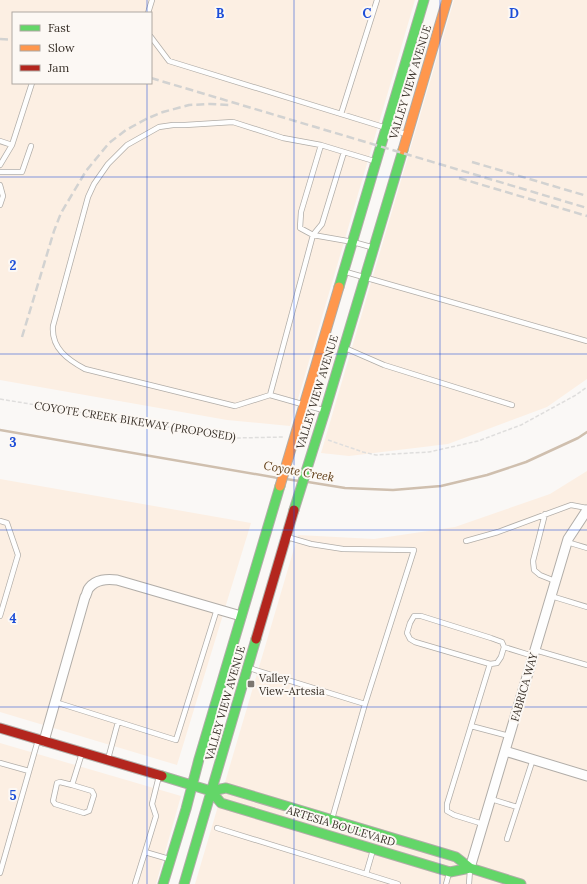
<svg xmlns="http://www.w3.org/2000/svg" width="587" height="884" viewBox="0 0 587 884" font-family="Lora,serif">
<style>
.built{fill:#fcefe3;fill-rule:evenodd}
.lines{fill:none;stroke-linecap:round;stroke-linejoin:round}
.stream{stroke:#cfbfae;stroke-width:2.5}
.lane-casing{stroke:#b1ada8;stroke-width:6}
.street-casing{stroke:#b1ada8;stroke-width:11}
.fast-casing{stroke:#b1ada8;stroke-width:11}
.slow-casing{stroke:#b1ada8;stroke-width:11}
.jam-casing{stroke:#b1ada8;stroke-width:11}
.path{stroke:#dfdedd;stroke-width:1.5;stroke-dasharray:4 2;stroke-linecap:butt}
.lane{stroke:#fefefe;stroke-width:4.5}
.street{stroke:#fefefe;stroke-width:9}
.fast{stroke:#63d668;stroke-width:9}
.slow{stroke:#ff974d;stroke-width:9}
.jam{stroke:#b3261e;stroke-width:9}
.rail{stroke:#d2d2d1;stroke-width:2.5;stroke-dasharray:8 4;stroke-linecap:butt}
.grid{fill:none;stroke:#1d4ed8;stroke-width:1;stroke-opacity:0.55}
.poi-dot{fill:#7c7670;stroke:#fcf8f4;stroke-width:1.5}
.labels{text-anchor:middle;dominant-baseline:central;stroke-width:4;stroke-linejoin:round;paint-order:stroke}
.street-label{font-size:11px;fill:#383028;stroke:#fcf8f4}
.poi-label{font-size:11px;fill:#383028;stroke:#fcf8f4;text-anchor:start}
.water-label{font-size:12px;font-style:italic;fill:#63411a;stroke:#fcf8f4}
.grid-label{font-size:13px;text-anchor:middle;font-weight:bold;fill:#1d4ed8;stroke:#fcf8f4;stroke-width:4;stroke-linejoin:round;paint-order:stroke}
</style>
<rect width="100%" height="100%" fill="#faf8f6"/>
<path class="built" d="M0,0H415L290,426L227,420L0,380ZM13,13H151V83H13Z
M454,0H587V379L547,407L448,444L349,456L321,453Z
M587,471V884H195L298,535L374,539L455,527L550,494Z
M0,479L251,523L177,765L0,712Z
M0,743L181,796L156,884H0Z"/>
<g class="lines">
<path class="stream" d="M0,430L278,478
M286,479L299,481
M308,482L345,488L393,490L441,486L487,475L526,462L578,438L587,432"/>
<g class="lane-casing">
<path id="lane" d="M148,13L152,0
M151,37L169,61L406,134
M341,114L377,0
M0,141L12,145
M321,145L301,212L300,228L313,235L353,242L371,247
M0,165L12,145L32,83
M0,172H22L31,146
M0,185L3,196L0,205
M346,272L587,341
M345,348L384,365L512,405
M270,395L235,406L85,369C68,360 51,348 53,326L88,197L94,184L108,164L127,145L159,127L173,125H185L233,122L283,138L321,145L344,152L374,161
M323,410L270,395L313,235L322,224L344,152
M545,514L533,561L534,570L540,575L555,581
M0,521L7,523L18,555L0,616
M466,541L498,532L571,505L587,508
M567,542L587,548
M551,596L587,607
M535,650L587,665
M490,664L415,642L410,639L407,633L410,623L414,616H421L491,638L502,642L504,647
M249,668L365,704L414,550L343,549L311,544L287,537
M55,702L176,740L217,609
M471,726L509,736
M108,759L118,722
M0,763L29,771
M72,785L60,782L57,783L53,801L55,804L84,813L89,811L94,795L92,791L72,785L82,753
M491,799L517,807
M332,819L365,704
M483,824L454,815L447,811V804L490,664L497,663L501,657L504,647L533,656
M217,828L366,874L373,850
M507,839L533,759
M145,852L156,816L152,804L159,776
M0,873L38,740
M366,874L398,884
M135,884L145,852L169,859
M446,884L449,873
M469,884L470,870"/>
</g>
<g class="street-casing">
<path id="street" d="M44,741L85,597C87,595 87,590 89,588C96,579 107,579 117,580L241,616
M505,751L587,776
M470,868L568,539L587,510"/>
</g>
<g class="fast-casing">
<path id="fast" d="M339,287L424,0
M294,510L325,411L403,150
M162,776L211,791L221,803L450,872L470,868
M211,791L226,788L456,857L470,868L521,884
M163,884L186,809L199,759L280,486
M184,884L256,639"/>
</g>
<g class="slow-casing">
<path id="slow" d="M403,150L447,0
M280,486L339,287"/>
</g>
<g class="jam-casing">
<path id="jam" d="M256,639L294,510
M0,728L162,776"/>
</g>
<path class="path" d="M0,399L235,438L283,437
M328,440L363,452L376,455L429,452L478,441L521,425L576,395L587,387"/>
<use href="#lane" class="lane"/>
<use href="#street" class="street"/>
<use href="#fast" class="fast"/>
<use href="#slow" class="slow"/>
<use href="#jam" class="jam"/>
<path class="rail" d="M0,39L13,40
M151,78L587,208
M472,162L587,196
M459,178L587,216
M22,337L54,231L61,213L86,171L109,143L126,130L146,119L163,112L189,105L210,104L229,105"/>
</g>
<path class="grid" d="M147,0V13M294,0V884M440,0V884M147,83V884M0,177H587M0,354H587M0,530H587M0,707H587"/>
<rect class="poi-dot" x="247" y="680" width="8" height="8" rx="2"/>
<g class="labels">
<g class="street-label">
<text transform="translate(410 82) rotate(-73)">VALLEY VIEW AVENUE</text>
<text transform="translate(317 392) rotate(-73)">VALLEY VIEW AVENUE</text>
<text transform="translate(135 421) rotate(9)">COYOTE CREEK BIKEWAY (PROPOSED)</text>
<text transform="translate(524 687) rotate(-74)">FABRICA WAY</text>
<text transform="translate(225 703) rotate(-74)">VALLEY VIEW AVENUE</text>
<text transform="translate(341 826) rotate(17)">ARTESIA BOULEVARD</text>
</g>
<g class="poi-label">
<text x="259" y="678">Valley<tspan x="259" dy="13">View-Artesia</tspan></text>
</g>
<g class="water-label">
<text transform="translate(299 471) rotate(10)">Coyote Creek</text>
</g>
</g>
<g class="grid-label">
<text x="220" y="18">B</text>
<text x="367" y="18">C</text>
<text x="514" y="18">D</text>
<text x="13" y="270">2</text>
<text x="13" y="447">3</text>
<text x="13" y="623">4</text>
<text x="13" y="800">5</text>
</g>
<rect x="12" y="12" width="140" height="72" fill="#fcf8f4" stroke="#aea8a2"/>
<rect x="20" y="25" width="20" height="6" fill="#63d668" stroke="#aea8a2"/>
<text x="48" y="32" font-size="12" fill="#383028">Fast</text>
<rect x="20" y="45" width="20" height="6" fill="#ff974d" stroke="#aea8a2"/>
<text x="48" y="52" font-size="12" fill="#383028">Slow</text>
<rect x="20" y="65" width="20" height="6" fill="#b3261e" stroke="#aea8a2"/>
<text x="48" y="72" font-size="12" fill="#383028">Jam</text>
</svg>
